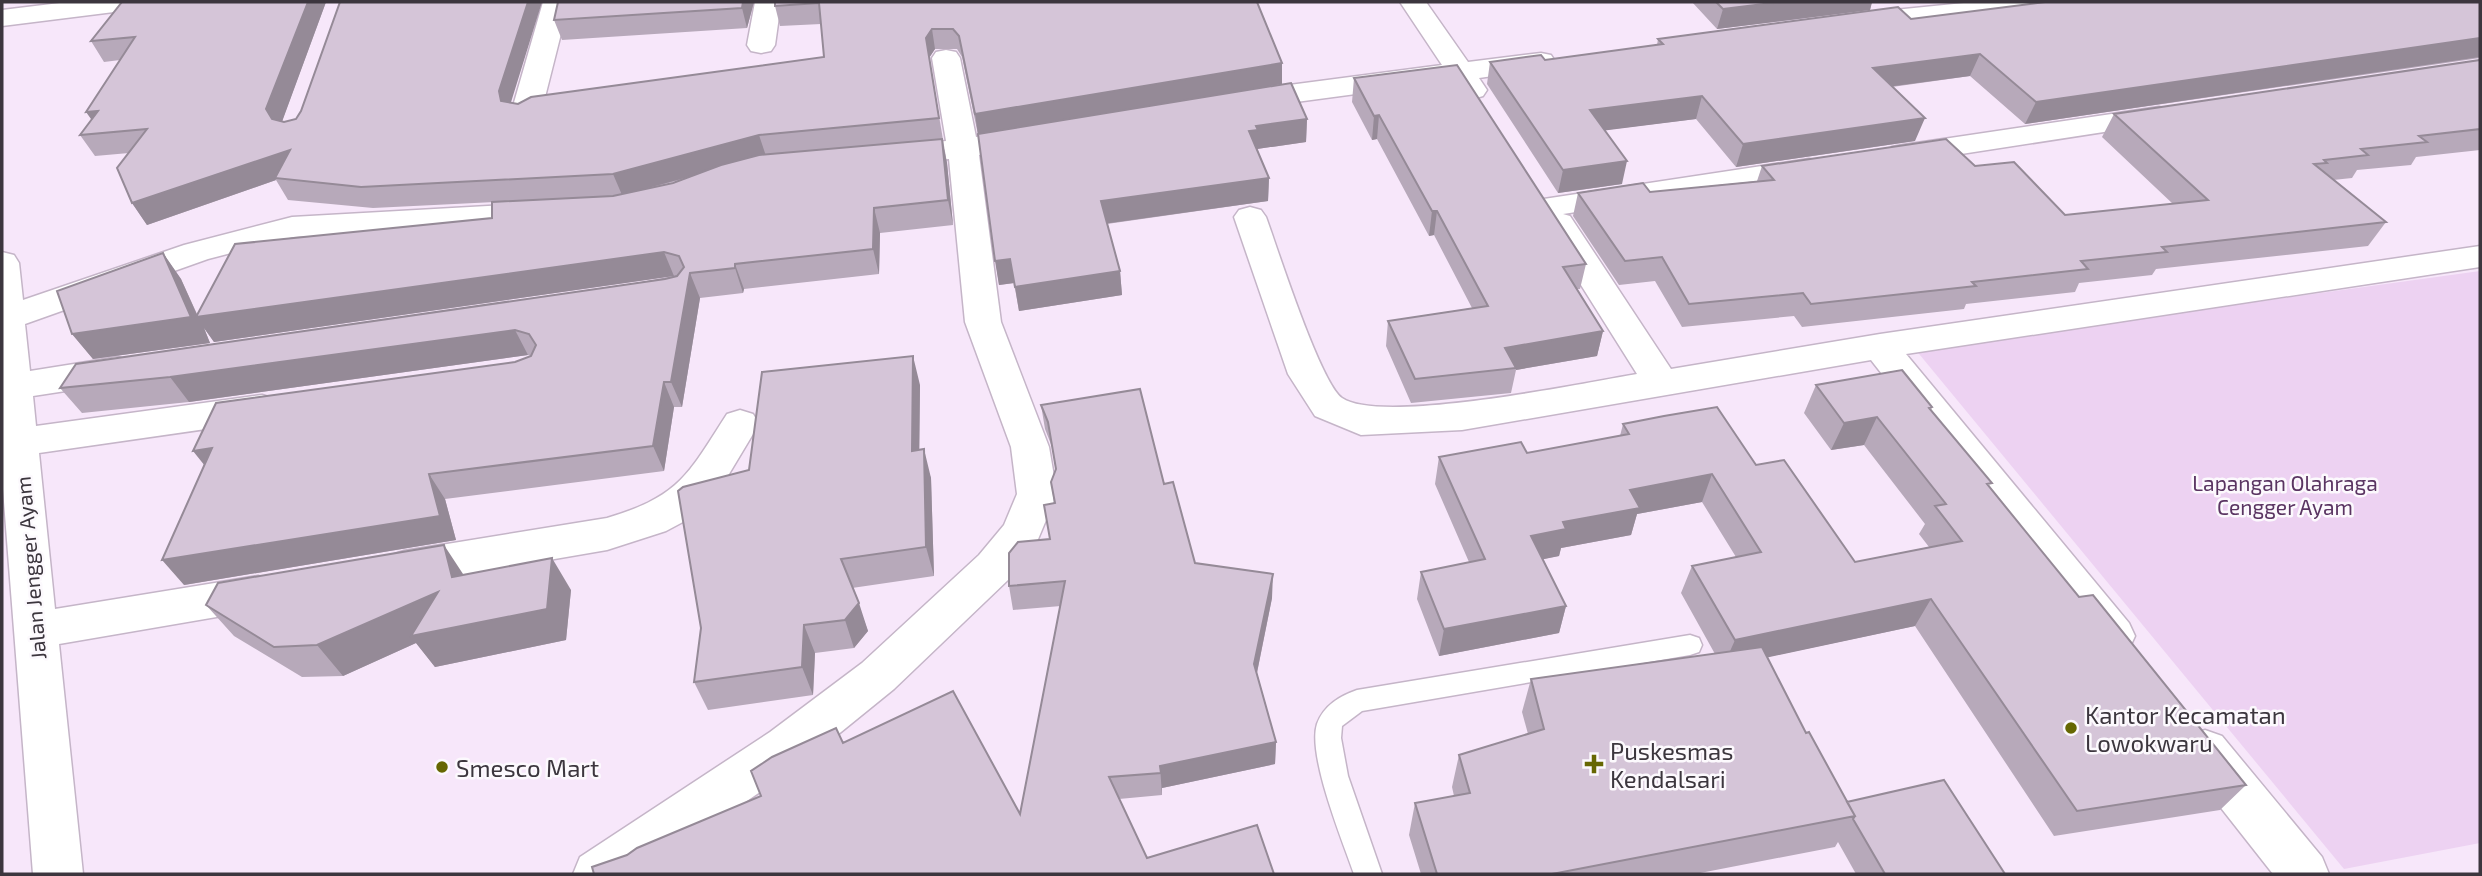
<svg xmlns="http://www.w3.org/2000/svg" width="2482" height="876" viewBox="0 0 2482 876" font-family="'Exo 2',sans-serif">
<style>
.green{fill:#edd2f2}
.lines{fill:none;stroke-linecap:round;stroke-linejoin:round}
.service-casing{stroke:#c5b5c8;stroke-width:3}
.minor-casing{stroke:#c5b5c8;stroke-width:3}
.service{fill:#fff;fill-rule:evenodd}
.minor{fill:#fff;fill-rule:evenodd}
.wall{fill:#b7a9ba;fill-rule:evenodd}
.shaded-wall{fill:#958a97}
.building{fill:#d5c5d8;stroke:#958a97;stroke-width:2}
.poi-dot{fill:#666702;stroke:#fcf9fd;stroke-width:2.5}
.labels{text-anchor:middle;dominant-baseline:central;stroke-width:5;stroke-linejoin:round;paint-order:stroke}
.park-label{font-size:21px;fill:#5a3462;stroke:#fcf9fd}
.street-label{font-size:21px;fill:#3c363e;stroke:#fcf9fd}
.near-poi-label{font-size:24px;fill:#3c363e;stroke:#fcf9fd;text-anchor:start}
</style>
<rect width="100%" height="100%" fill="#f7e7fa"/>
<path class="green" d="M2480,271V843L2344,869L1915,349Z"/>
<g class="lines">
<g class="service-casing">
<path id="service" d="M1690,635L1699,638L1702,645L1699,652L1690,655L1362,711L1342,726L1341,738L1348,776L1382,874H1354C1343,842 1307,755 1317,724C1324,705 1340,696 1357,690Z"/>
</g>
<g class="minor-casing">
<path id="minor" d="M68,2H143L139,8L130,10L2,26V10Z
M543,2H569L541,113L536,119L526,122L516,119L511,113Z
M755,2H781L775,45L771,51L761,53L751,51L747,45Z
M1400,2H1426L1468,62L1541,53L1551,55L1555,61L1551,67L1541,69L1479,78L1487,90L1483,96L1473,99L1463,96L1453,81L1243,109L1233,106L1228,100L1233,94L1243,91L1442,65Z
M1974,2H2063L2059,8L2050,10L1854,30L1844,28L1840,22L1844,16L1854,14Z
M946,50L956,52L960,58L976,137L1032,127L1043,130L1047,136L1043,142L979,155L1001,322L1049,447L1057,494L1036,544L1009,579L894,689L804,762L640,874H573L580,857L770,732L862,663L979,555L1004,525L1017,494L1011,447L965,322L949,159L894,164L883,162L879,155L883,148L946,141L932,58L936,52Z
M2159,107L2169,110L2174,116L2169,122L1903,163L1892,161L1888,154L1892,147L1903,145Z
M1809,159L1820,161L1825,168L1820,175L1563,214L1570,216L1671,369L1880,334L2480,246V267L1906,354L2129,623L2135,636L2129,649L2113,654L2097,649L1871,360L1462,430L1361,435L1315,416L1288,374L1234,217L1239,210L1250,207L1261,210L1266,217C1278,250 1320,382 1342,398C1381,425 1584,383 1637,374L1542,223L1546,216L1537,214L1532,207L1537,200Z
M543,203L554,206L559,213L554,220L543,223L293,237L208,259L25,324L30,371L118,357L131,361L136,370L131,379L118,383L33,396L36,426L262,395L275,399L281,408L275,417L262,421L39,453L55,609L258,576L273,581L279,593L273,605L258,610L59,644L83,874H33L2,476V252L14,255L19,263L23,300L184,245L292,217Z
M740,410L753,414L759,424L717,494L696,515L666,531L607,550L404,585L389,580L383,568L389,556L404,551L607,518C680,496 687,476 727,414Z
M2205,730L2222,736L2322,857L2329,874H2273L2188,766L2181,751L2188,736Z"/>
</g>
<use href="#service" class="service"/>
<use href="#minor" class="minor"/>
</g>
<path class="wall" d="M122,2H326L282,121L284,122L511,103L518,104L824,57L821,24L780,26L775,6V2H1257L1282,63V84L1185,100L1307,119L1306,142L1257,149L1269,178L1268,201L1107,224L1120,271L1122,295L1019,311L1014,283L999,285L978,135L962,57L957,49H935L929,58L947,163L953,225L880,233L879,274L744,289L743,293L700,298L682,407H674L664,471L445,499L456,540L184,585L515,362L531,356L528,355L189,402L82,413L60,388L674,276L214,342L204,328L210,343L93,359L72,334L163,253L181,279L197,314L492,218L614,196L373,208L288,200L276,180L147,225L132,203L129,153L95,156L80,135L92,120L120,60L104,62L91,41ZM687,178L673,183L646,189Z
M754,2L747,28L562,40L554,20Z
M1692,2H1872L1870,10L1717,29Z
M2480,2V58L2025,124L1970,76L1892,87L1915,141L1736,167L1696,119L1605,130L1622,184L1558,193L1487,84L1490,62L1545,60L1657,45L1658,39L1911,19Z
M2480,60V150L2416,157L2411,165L2357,170L2352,178L2333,180L2386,222L2368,246L2156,269L2152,275L2079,283L2075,292L1966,304L1964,309L1802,327L1794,316L1682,327L1655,281L1619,285L1573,216L1578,193L1650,192L1757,181L1762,166H1975L2065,215L2173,204L2102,137L2114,114Z
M1354,78L1586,264L1580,289H1577L1603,331L1597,356L1516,370L1511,393L1411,403L1386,346L1388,321L1472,308L1434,235L1429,236L1377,139L1372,140L1352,102Z
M920,385L919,450L931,478L934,576L852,588L868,631L854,648L815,653L813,695L708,710L694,682L749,470Z
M1816,385L1932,407L1931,410L1990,487L2079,597L2246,785L2220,810L2054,836L1915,626L1767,657L1806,733L1847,802L2005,874H1856L1838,842L1835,847L1695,874H1421L1409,835L1415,803L1454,796L1452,787L1459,755L1528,734L1522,712L1531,679L1715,654L1681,593L1692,566L1736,557L1702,502L1637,514L1631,535L1561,548L1559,556L1543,559L1566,606L1559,633L1439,656L1417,599L1421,572L1469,562L1435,484L1439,457L1527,453L1620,436L1623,424L1756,465L1855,562L1929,547L1919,534L1925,524L1864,445L1831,450L1804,413Z
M1041,405L1164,484L1195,563L1272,598L1257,673L1276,742L1275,764L1162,788V795L1119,799L1147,858L627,855L761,796L843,743L1020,814L1061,606L1013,610L1009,586L1050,539L1054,503L1051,482L1056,470L1052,447L1045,429Z
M464,575L571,590L566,640L435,667L416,643L343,676L302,677L234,636L206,605Z"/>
<path class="shaded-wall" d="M308,2H326L279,130L266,109Z
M528,2H542L508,112L501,101L499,91Z
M743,2H754L747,28L742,8Z
M1781,2H1872L1870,10L1717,29L1723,9Z
M932,29L935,49L929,58L943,139L926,38Z
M2480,38V57L2025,124L2036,102Z
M1980,54L1970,76L1864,90L1873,68Z
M1282,63V84L978,135L975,114Z
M1702,96L1696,119L1585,133L1590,110Z
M98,111L101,133L86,112Z
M1379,115L1377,139L1372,140L1374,116Z
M1925,118L1915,141L1736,167L1743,144Z
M1307,119L1306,142L1257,149V153L1249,131L1256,126Z
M759,135L766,156L622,195L613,174Z
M942,139L947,163L953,225L948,200Z
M290,150L275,178L276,180L147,225L132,203Z
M1627,161L1622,184L1558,193L1563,170Z
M1269,178L1268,201L1103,224L1101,201Z
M874,208L880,233L879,274L873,249Z
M1432,211H1437L1434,235L1429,236Z
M664,252L674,276L214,342L204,328L210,343L93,359L72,334L163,253L181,279L198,317Z
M1010,259L1014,283L999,285L995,261Z
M735,264L744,289L743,293L735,268Z
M1120,271L1122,295L1019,311L1015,287Z
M690,273L700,298L682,407L671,382Z
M515,330L528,355L189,402L170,377Z
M1603,331L1597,356L1516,370V368L1505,348Z
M913,356L920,385L919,480L912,451Z
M664,382L674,407L664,471L653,446Z
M1877,417L1864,445L1831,450L1844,423Z
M212,448L213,476L193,451Z
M924,449L931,478L934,576L926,547Z
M429,474L445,499L456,540L184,585L162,560Z
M1712,474L1702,502L1637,514L1631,535L1561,548L1559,556L1525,563L1531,536L1630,490Z
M444,545L465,577H452Z
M552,558L571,590L566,640L435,667L416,643L343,676L317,645L438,592Z
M1273,574L1272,598L1254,687V664Z
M1931,599L1915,626L1723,667L1735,640Z
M859,603L868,631L854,648L845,620Z
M1566,606L1559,633L1439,656L1444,629Z
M804,625L815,653L813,695L802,667Z
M1276,742L1275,764L1162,788V795L1160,766Z"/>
<path class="building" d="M122,2H308L266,109L272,119L284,122L296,119L301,111L340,2H528L499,91L501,101L518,104L531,97L824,57L819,3L775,6V2H1257L1282,63L975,114L959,36L953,29H932L926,38L939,118L759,135L613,174L361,187L275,178L290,150L132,203L117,168L147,129L80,135L98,111L86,112L135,37L91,41Z
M558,2H743L742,8L554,20Z
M1716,2H1781L1723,9Z
M2045,2H2480V38L2036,102L1980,54L1873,68L1925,118L1743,144L1702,96L1590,110L1627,161L1563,170L1490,62L1541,55L1545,60L1663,44L1658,39L1898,7L1911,19Z
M2480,60V129L2419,136L2427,142L2361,149L2368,155L2324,160L2327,163L2314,164L2386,222L2162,247L2167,252L2081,261L2088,269L1972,282L1976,286L1811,304L1803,293L1689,304L1662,257L1625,261L1578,193L1643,183L1650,192L1774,180L1762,166L1946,139L1975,166L2014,162L2065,215L2208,200L2114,114Z
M1457,65L1586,264L1563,267L1603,331L1505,348L1516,368L1415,379L1388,321L1488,306L1437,211H1432L1379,115L1374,116L1354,78Z
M1291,83L1307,119L1256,126L1258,130L1249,131L1269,178L1101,201L1120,271L1015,287L1010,259L995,261L978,134Z
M942,139L948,200L874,208L873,249L735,264V268L690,273L671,382H664L653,446L429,474L440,516L162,560L212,448L193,451L216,403L515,362L531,356L536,345L529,334L515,330L170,377L60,388L76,364L665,279L677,276L684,267L679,256L664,252L196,317L235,244L492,218V202L613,196L673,183L721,165L759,155Z
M163,253L191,317L72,334L57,291Z
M913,356L912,451L924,449L926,547L841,559L859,603L845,620L804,625L802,667L694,682L701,628L678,491L683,487L749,470L762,372Z
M1902,370L1932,407L1929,408L1992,483L1987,484L2079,597L2093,595L2246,785L2077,811L1931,599L1735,640L1692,566L1761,552L1712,474L1630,490L1640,508L1563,522L1566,529L1531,536L1566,606L1444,629L1421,572L1485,559L1439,457L1521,442L1527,453L1629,434L1623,424L1664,416L1717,407L1756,465L1784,460L1855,562L1962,541L1935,506L1946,504L1877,417L1844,423L1816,385Z
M1140,389L1164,484L1173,482L1195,563L1273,574L1254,664L1276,742L1160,766L1161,773L1109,777L1147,858L1257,825L1274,874H594L592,867L627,855L637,848L761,796L751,771L772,757L836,728L843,743L953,691L1020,814L1065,581L1009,586V553L1018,542L1050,539L1044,505L1055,503L1051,482L1056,469L1048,422L1041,405Z
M444,545L452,577L552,558L547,609L411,636L438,592L317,645L274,647L206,605L218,583Z
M1762,647L1806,733L1809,732L1855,816L1552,874H1437L1415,803L1470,793L1459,755L1544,729L1531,679Z
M1944,780L2005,874H1885L1853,819L1855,816L1847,802Z"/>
<g class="poi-dot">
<circle cx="2071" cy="728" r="7"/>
<path d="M1590.5 753.5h7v7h7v7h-7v7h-7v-7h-7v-7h7z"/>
<circle cx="442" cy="767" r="7"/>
</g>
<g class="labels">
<g class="park-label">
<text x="2285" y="482">Lapangan Olahraga<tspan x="2285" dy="24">Cengger Ayam</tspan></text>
</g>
<g class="street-label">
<text transform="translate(30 568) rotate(-95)">Jalan Jengger Ayam</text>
</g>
<g class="near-poi-label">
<text x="2085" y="714">Kantor Kecamatan<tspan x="2085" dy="28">Lowokwaru</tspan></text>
<text x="1610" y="750">Puskesmas<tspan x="1610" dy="28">Kendalsari</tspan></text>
<text x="456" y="767">Smesco Mart</text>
</g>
</g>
<rect width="2482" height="876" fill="none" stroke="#3c363e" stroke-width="7"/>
</svg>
